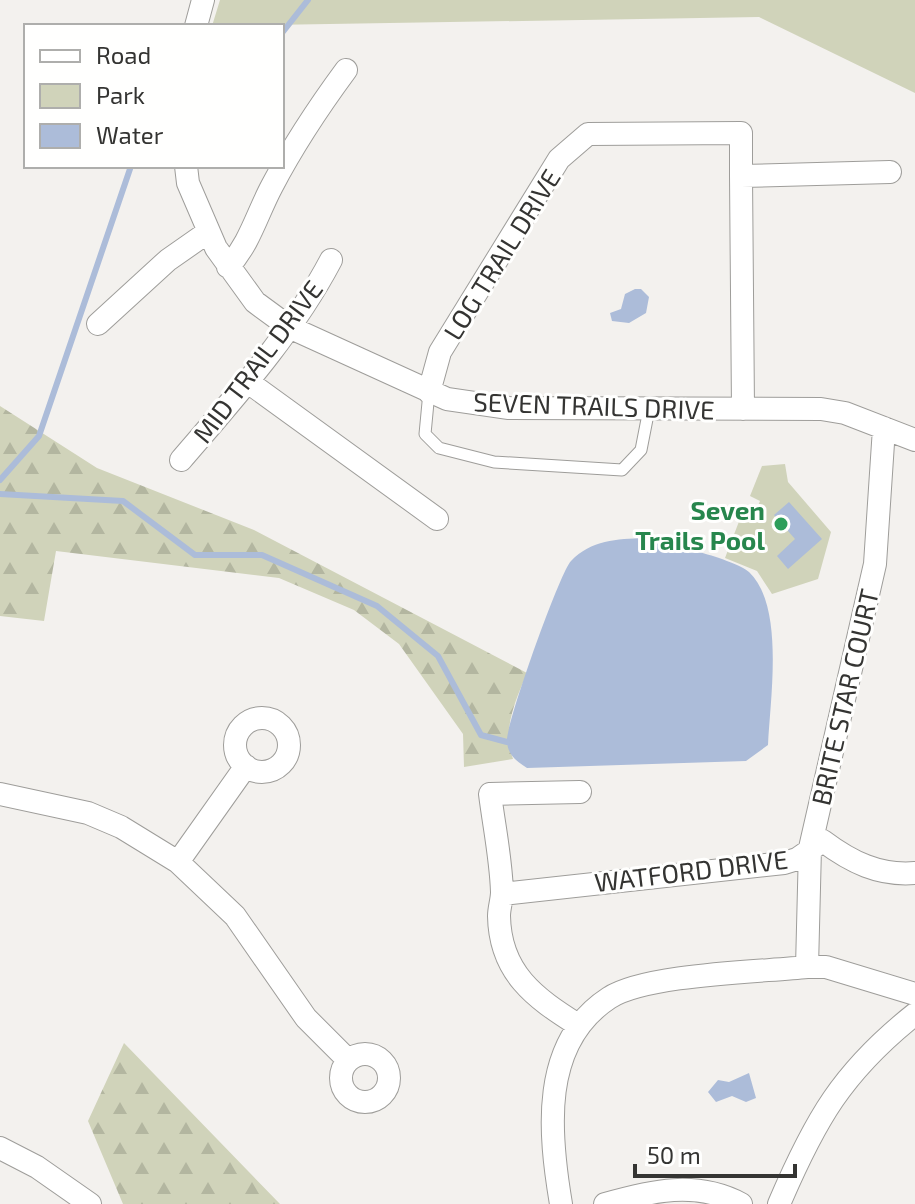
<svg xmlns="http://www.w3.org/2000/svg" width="915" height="1204" viewBox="0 0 915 1204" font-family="'Exo 2',sans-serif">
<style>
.forest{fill:url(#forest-firs)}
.park{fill:#d0d3ba}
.water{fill:#acbcd9}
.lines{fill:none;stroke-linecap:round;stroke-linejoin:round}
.stream{stroke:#acbcd9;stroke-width:6}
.service-casing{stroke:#9e9d9a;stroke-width:13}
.minor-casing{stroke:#9e9d9a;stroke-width:24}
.service{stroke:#fff;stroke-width:11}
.minor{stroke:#fff;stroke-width:22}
.leisure-dot{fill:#2e9e5b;stroke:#fffffe;stroke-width:3}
.labels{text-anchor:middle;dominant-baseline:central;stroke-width:6;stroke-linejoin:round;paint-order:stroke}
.street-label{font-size:26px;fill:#343432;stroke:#fffffe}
.leisure-label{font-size:26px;font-weight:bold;fill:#27864d;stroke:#fffffe;text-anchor:end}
</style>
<defs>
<pattern id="forest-firs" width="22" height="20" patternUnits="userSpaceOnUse" patternTransform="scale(2)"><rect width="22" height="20" fill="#d0d3ba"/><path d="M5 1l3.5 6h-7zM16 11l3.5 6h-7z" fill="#b3b6a0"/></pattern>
</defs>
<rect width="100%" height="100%" fill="#f3f1ee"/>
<path class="forest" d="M0,406L97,468L254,530L527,673C515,702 502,729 513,759L464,767L463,734L399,644L354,610L279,578L56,551L44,621L0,616Z
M124,1043L280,1204H123L88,1121Z"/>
<path class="park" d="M220,0H915V93L759,17L212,26Z
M785,464L788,482L831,532L818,579L772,594L757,571L725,558L743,511L754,515L760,501L750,496L762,466Z"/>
<path class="water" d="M635,289H641L649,297L646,313L629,323L612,321L610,313L621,309L625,294Z
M789,502L822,539L788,569L777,556L795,539L774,515Z
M644,538C666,543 735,559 749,572C785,606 770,699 768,745L746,761L527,768C516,761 507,754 507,740C507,721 560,572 571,561C591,540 617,539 644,538Z
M749,1073L756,1098L746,1102L732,1096L716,1102L708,1092L718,1080L729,1082Z"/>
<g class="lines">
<path class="stream" d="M282,33L308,0
M0,480L39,436L131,166
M0,494L123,501L195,555H262L377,606L438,656L481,735L507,742"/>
<g class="service-casing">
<path id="service" d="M429,392L425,434L439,448L494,462L622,470L641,450L649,409"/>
</g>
<g class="minor-casing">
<path id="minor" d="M196,26L203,0
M186,166L188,183L216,248L255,302L289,327L447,399L509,408L821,409L845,413L915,440
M741,176L743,409
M228,267C250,243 257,214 272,186C294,144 318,108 346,70
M98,324L168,260L208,232
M248,382L437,519
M429,392L440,352L559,159L588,134L741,133V176L890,172
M181,460C235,397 292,334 331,260
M235 745a27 27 0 1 1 54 0a27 27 0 1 1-54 0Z
M0,794L88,813L121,827L178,862L235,916L306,1018L348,1060
M178,862L246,766
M502,894L784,863L797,859L823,841C851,862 879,876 915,873
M807,967L810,848L875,564L884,428
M578,1025C535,998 500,973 499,916C499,908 502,900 502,892C501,859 494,826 490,794L580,792
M341 1078a24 24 0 1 1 48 0a24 24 0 1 1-48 0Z
M0,1148L37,1167L90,1204
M561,1204C549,1133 540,1043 609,998C646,974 760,972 807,967H826L915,994
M605,1204C651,1191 696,1180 741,1204
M779,1204C815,1120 842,1072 915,1014"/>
</g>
<use href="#service" class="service"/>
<use href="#minor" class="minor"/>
</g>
<circle class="leisure-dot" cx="781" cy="524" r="8"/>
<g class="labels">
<g class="street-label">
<text transform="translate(501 254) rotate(-58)">LOG TRAIL DRIVE</text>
<text transform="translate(257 361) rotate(-53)">MID TRAIL DRIVE</text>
<text transform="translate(594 405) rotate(2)">SEVEN TRAILS DRIVE</text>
<text transform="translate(844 697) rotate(-77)">BRITE STAR COURT</text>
<text transform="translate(691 870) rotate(-7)">WATFORD DRIVE</text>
</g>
<g class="leisure-label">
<text x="765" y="509">Seven<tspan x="765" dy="30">Trails Pool</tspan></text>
</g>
</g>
<rect x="24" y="24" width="260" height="144" fill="#fffffe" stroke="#aeaeac" stroke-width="2"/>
<rect x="40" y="50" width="40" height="12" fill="#ffffff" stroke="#aeaeac" stroke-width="2"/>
<text x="96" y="64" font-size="24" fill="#343432">Road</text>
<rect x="40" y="84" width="40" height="24" fill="#d0d3ba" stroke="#aeaeac" stroke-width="2"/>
<text x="96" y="104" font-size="24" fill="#343432">Park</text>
<rect x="40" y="124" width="40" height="24" fill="#acbcd9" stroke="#aeaeac" stroke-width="2"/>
<text x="96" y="144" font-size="24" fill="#343432">Water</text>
<path d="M635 1164v12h160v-12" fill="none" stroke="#343432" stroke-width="4"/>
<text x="647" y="1164" font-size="24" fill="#343432" stroke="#fffffe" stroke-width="6" paint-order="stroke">50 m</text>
</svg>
